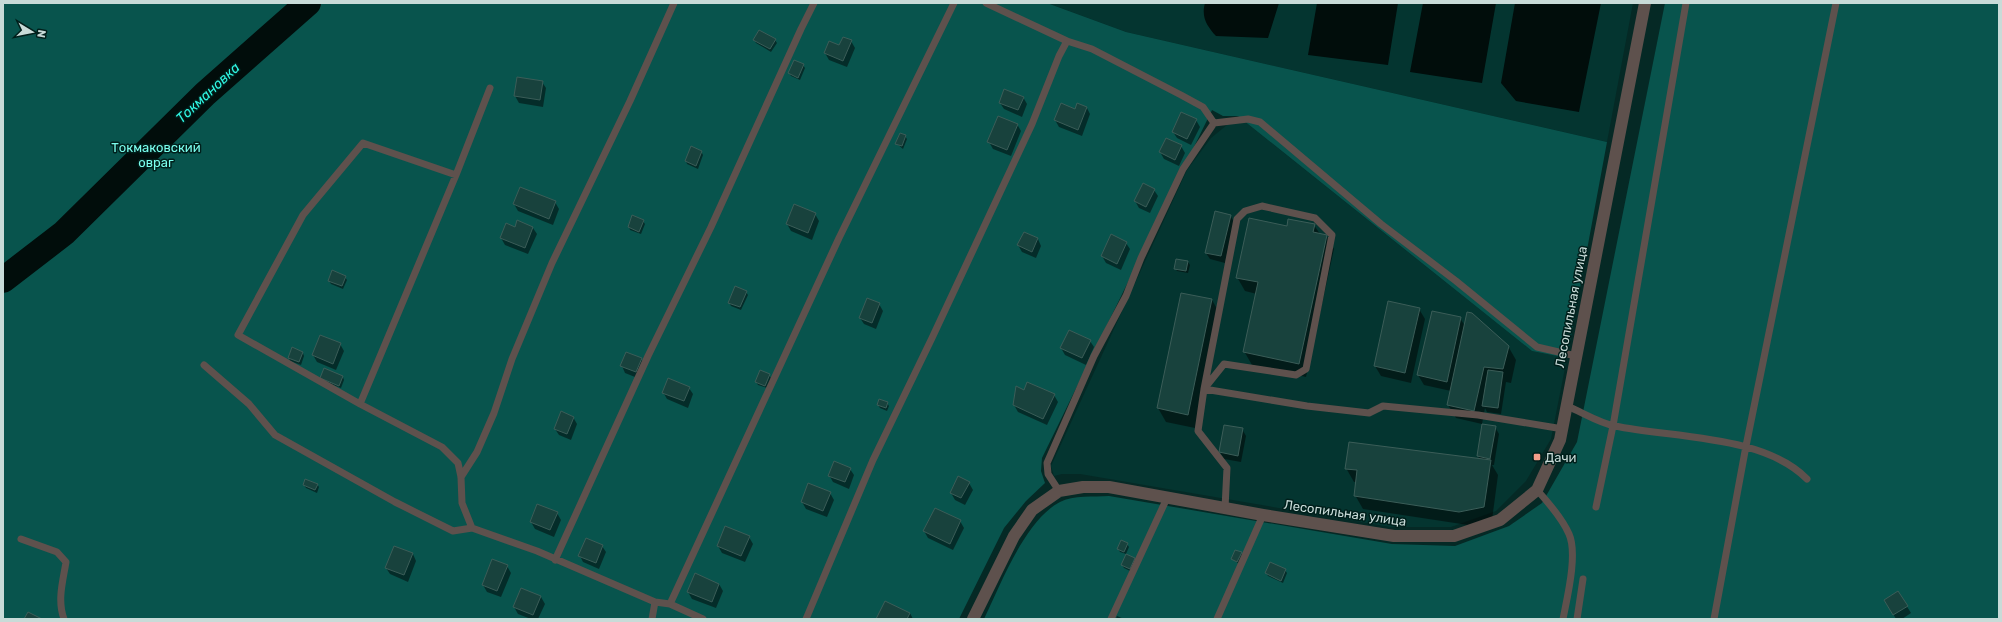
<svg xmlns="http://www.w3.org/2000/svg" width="2002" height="622" viewBox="0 0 2002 622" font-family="Rubik,sans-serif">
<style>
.built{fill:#043530}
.green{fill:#08544d}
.water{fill:#010d0b}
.shadow{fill:#0007}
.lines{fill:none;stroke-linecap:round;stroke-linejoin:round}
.river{stroke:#010d0b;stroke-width:26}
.building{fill:#18423d;stroke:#3b5d58}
.lane{stroke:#5e514d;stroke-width:7}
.street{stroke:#5e514d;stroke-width:12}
.poi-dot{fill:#f49e8a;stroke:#001f1b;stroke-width:1.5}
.labels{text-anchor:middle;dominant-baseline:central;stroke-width:3;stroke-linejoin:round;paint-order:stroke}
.park-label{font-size:13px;fill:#7bfeee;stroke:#001f1b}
.street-label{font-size:13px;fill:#c8dbd8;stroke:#001f1b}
.poi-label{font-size:13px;fill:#c8dbd8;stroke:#001f1b;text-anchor:start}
.water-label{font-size:14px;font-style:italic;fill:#30f7e4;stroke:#001f1b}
</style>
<rect width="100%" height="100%" fill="#052925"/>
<path class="built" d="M1047,3H1633L1607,142L1126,32Z
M1238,116L1532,351L1567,358L1551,439L1526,481L1496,511L1451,527H1390L1080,474H1062L1054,476L1051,466L1187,170L1211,138Z"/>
<path class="green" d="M3,3H1047L1126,32L1607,142L1567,358L1532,351L1238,116H1223L1212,110L1042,458L1041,471L1045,483L1026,501L1004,528L959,619H3Z
M1665,3H1999V619H984C1001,584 1025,520 1060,502C1073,495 1094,497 1109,496L1392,544L1455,546L1509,526L1542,503L1577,442Z"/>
<path class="water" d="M1205,3H1279L1268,38L1216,36C1207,26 1201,17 1205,3Z
M1317,3H1398L1388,65L1308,55Z
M1423,3H1496L1482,83L1410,72Z
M1515,3H1601L1579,112L1516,101L1501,83Z"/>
<path class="shadow" d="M754,40H775L777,43L771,52L756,43Z
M851,41L855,48L847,67L829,60L825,53Z
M803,65L805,68L800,80L791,76L789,73Z
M518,78L542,82L546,88L543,107L519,103L515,96Z
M1023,97L1027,104L1022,117L1004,109L1000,103Z
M1087,108L1090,114L1082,136L1059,127L1055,120Z
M1196,120L1200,127L1191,145L1177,138L1173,132Z
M1017,124L1021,131L1011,156L993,149L989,142Z
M905,136L907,139L903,149L897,144Z
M1181,146L1185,153L1179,166L1164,159L1160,152Z
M691,147L701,151L703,155L698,169L687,164L686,161Z
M1154,190L1158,196L1150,213L1139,208L1135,201Z
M555,202L559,209L553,225L518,211L514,204Z
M815,214L819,221L812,240L791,231L787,224Z
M1230,215L1234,222L1225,263L1210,259L1206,253Z
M643,221L645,224L641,234L630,230L629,227Z
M1314,225L1320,234L1326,235L1334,249L1306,377L1252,365L1244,351L1257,294L1245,291L1237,277L1288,227Z
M515,228H533L537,234L528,254L505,245L501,238Z
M1024,233L1038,239L1041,246L1036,258L1022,252L1018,245Z
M1126,243L1130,249L1121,270L1106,263L1102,256Z
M1188,262L1190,265L1188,273L1177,271L1175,268Z
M345,277L347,280L343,289L331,284L329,281Z
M746,292L748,295L741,310L731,306L729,302Z
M1182,294L1212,300L1220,314L1195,428L1166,422L1158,408Z
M879,304L883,311L876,329L864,324L860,318Z
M1419,309L1425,319L1411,383L1381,376L1375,366Z
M1460,318L1465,326L1508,346L1516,360L1511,383L1506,382L1501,414L1487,412L1485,408L1482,424L1456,418L1448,405L1451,391L1424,385L1418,375Z
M1090,341L1094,347L1086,365L1065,355L1061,348Z
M340,344L344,351L336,370L317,362L313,355Z
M292,349L303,353L304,356L301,365L290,361L289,358Z
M641,359L645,366L640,379L625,373L622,366Z
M325,370L343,377L344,380L341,388L323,381Z
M769,375L771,378L767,388L758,385L756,382Z
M689,388L693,394L688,408L667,399L663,392Z
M1024,391L1054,395L1058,402L1047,425L1018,412L1014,405Z
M887,403L889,406L887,411L880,408L878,405Z
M573,417L577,424L571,440L559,435L555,429Z
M1224,426L1242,429L1246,436L1241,462L1224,459L1220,452Z
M1495,427L1499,434L1494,465H1492L1498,475L1492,520L1468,525L1363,509L1355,495L1357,482H1354L1346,468L1480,460L1478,456Z
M850,469L854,475L849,489L833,482L829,475Z
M969,483L973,490L965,505L955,500L951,493Z
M317,484L319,487L317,493L306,488L304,485Z
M830,493L834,500L827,517L806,509L802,502Z
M557,513L561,520L554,537L535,529L531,522Z
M960,521L964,528L953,550L928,538L924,531Z
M749,537L753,544L745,562L722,553L718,546Z
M1127,544L1129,547L1126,554L1120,552L1118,549Z
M602,546L606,552L599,569L583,562L580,556Z
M1241,553L1243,556L1239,564L1232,559Z
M413,554L416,561L408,582L390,574L386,568Z
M1134,559L1136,562L1132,572L1124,568L1122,565Z
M507,566L511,573L501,597L487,592L483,585Z
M1285,570L1287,573L1283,583L1268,576L1266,573Z
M719,584L723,591L716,608L692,599L688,592Z
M521,589L541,597L545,604L538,619H531L518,614L514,607Z
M1898,592L1911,613L1902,619H1896L1889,607Z
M910,613L913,619H877Z
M1117,616L1124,619H1116Z"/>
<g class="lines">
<path class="river" d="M3,280L64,233L205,94L308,3"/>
</g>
<path class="building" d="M759,30L776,39L770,49L753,40Z
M843,37L852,40L843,61L824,53L829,41L839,45Z
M794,60L804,64L798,78L788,73Z
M517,77L543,81L540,100L514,96Z
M1004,89L1024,97L1018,110L999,103Z
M1061,103L1075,109L1077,103L1087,107L1078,130L1054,120Z
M1181,112L1197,119L1187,139L1172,132Z
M998,116L1018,124L1007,150L987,142Z
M900,133L906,135L902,146L895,144Z
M1166,138L1182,145L1175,160L1159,152Z
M691,146L702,151L696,166L685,161Z
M1143,183L1155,189L1146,207L1134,201Z
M520,187L556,201L549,219L513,204Z
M794,204L816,213L808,233L786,224Z
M1215,211L1231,215L1221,256L1205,253Z
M632,215L644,220L639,232L628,227Z
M1249,218L1287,226L1288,219L1315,224L1313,232L1327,235L1299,364L1243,352L1258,282L1236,278Z
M517,220L533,227L525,248L500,238L506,223L515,227Z
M1024,232L1038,238L1032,252L1017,245Z
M1111,234L1127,242L1117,264L1101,256Z
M1176,259L1188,261L1186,271L1174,269Z
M332,270L346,276L342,286L328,281Z
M735,286L747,291L740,307L728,303Z
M1181,293L1212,299L1188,415L1157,408Z
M867,298L880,303L872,323L859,318Z
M1388,301L1420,308L1405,373L1374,366Z
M1432,311L1461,317L1447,382L1417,375Z
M1467,312L1472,313L1509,346L1503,369L1484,367L1474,411L1447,405Z
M1069,330L1091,340L1082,358L1060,348Z
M320,335L341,343L333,364L312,355Z
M292,347L303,352L299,362L288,358Z
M626,352L642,358L636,372L620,366Z
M324,368L343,376L339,386L320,378Z
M760,370L770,374L765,386L755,382Z
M1488,370L1503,372L1498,408L1482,406Z
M668,378L690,387L684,401L662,393Z
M1027,382L1055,394L1043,419L1013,405L1016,386L1024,390Z
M879,399L888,402L886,408L877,405Z
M561,411L574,417L567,434L554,429Z
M1482,424L1496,426L1490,459L1477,456Z
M1224,425L1243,428L1238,456L1219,452Z
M1349,442L1491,460L1484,507L1459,512L1354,496L1357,470L1345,469Z
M834,461L851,468L845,482L828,476Z
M958,476L970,482L961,498L950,493Z
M305,479L318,484L315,490L303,485Z
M808,483L831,492L823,511L801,502Z
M537,504L558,512L550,530L530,522Z
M935,508L961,520L950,544L923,531Z
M725,526L750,536L741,556L717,546Z
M586,538L603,545L596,563L578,556Z
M1121,540L1128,543L1124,552L1117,549Z
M394,546L413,553L404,575L385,568Z
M1235,550L1242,552L1237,562L1231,559Z
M1126,554L1135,558L1130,569L1121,565Z
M492,559L508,565L497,591L482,585Z
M1270,562L1286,569L1281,581L1265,573Z
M695,573L719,584L712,602L687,592Z
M521,588L541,596L533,615L513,607Z
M1898,591L1908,606L1893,615L1884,600Z
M885,601L910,613L907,619H876Z
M28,612L42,619H24Z"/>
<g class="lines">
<path class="lane" d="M1067,41L1092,49L1181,95L1203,107L1214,123
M456,175L363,143L303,215L238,335L360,404L442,447L458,463L461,477L462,503L472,528L537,551L655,602L670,604L703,619
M204,365L249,404L275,435L395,502L453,531L472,528
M360,404L456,175L490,88
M1567,406C1582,412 1599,423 1615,426C1673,438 1764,435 1807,479
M461,477L477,452L494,413L512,359L552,263L630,101L674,3
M1537,490C1547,501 1563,520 1569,534C1578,554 1567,598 1563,619
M1059,491L1048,474L1047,463L1094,356L1126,296L1141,258L1183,169L1214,123L1248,119L1260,122L1381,224L1456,281L1537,347L1576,356
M1596,507L1613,426L1686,3
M1225,508L1227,468L1198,431L1204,389L1224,364L1296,375L1306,369L1332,235L1315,218L1262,206L1245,211L1237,219L1204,389L1307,406L1369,413L1383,406L1478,415L1563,429
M21,539L57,552L66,562C63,581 57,600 64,619
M555,560L648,356L711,227L801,29L814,3
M670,604L839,238L954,3
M652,619L655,602
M806,619L873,460L932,338L1032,124L1059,56L1067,41L986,3
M1111,619L1167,498
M1217,619L1263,515
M1577,619L1583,579
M1714,619L1746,446L1836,3"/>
<path class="street" d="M973,619L1014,536L1032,510L1059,491L1083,487H1109L1263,515L1394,536H1454L1500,520L1537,490L1560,440L1645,3"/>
</g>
<rect class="poi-dot" x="1533" y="453" width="8" height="8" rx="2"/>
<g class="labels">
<g class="park-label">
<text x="156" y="147">Токмаковский<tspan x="156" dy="15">овраг</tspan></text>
</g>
<g class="street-label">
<text transform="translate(1571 307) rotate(-79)">Лесопильная улица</text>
<text transform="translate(1345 513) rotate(8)">Лесопильная улица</text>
</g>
<g class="poi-label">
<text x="1545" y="457">Дачи</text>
</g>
<g class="water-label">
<text transform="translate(208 93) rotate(-43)">Токмановка</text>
</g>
</g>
<rect width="2002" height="622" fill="none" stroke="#c8dbd8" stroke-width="8"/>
<g transform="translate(32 32) rotate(100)" stroke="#001f1b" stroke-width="3" paint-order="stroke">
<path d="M0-3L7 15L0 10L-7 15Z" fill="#c8dbd8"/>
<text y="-6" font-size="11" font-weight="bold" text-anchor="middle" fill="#c8dbd8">N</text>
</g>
</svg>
